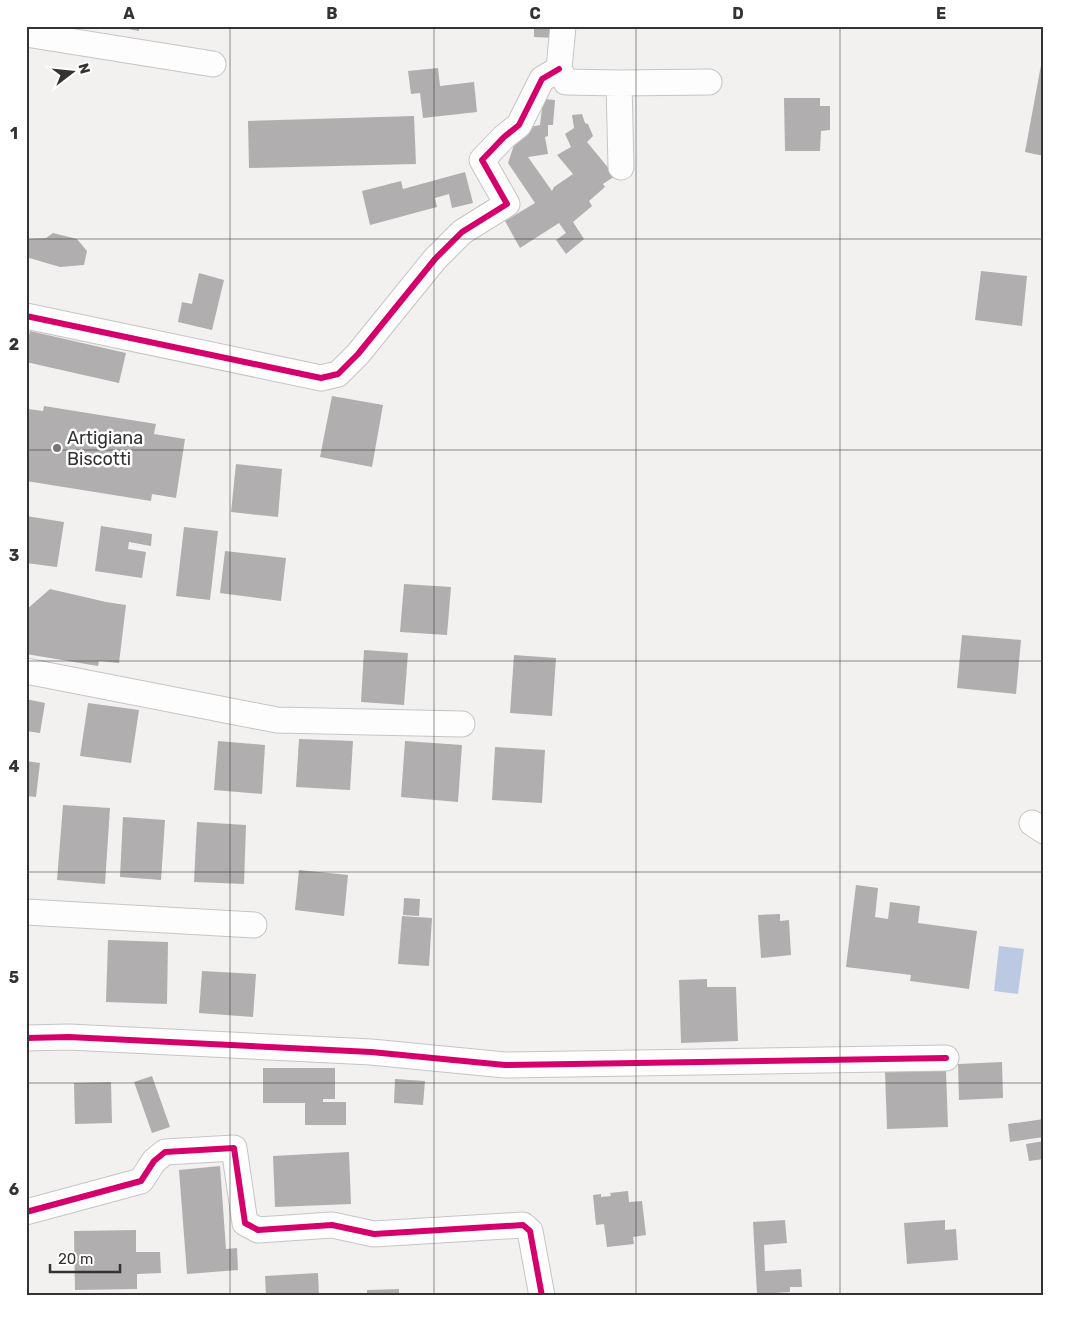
<svg xmlns="http://www.w3.org/2000/svg" width="1070" height="1322" viewBox="0 0 1070 1322" font-family="Rubik,sans-serif">
<style>
.water{fill:#bcc9e3}
.building{fill:#b0aeae}
.lines{fill:none;stroke-linecap:round;stroke-linejoin:round}
.minor-casing{stroke:#c6c5c5;stroke-width:27}
.minor{stroke:#fdfdfd;stroke-width:25}
.cycleway-casing{stroke:#fff;stroke-width:9}
.cycleway{stroke:#d6006c;stroke-width:6}
.grid{fill:none;stroke:#343332;stroke-width:1;stroke-opacity:0.55}
.poi-dot{fill:#777674;stroke:#fff;stroke-width:2}
.labels{text-anchor:middle;dominant-baseline:central;stroke-width:5;stroke-linejoin:round;paint-order:stroke}
.poi-label{font-size:18px;fill:#343332;stroke:#fff;text-anchor:start}
.neatline{fill:none;stroke:#343332;stroke-width:2}
.grid-label{font-size:16px;text-anchor:middle;font-weight:bold;fill:#343332}
</style>
<rect width="100%" height="100%" fill="#f3f1f0"/>
<path class="water" d="M999,946L1024,949L1018,994L994,991Z"/>
<path class="building" d="M112,26H139V31Z
M534,26H555V38L534,37Z
M1041,65H1044V156L1025,152Z
M438,68L440,86L474,82L477,112L423,118L420,93L411,94L408,71Z
M784,98H820V106H830V130L821,131L820,151H785Z
M543,99L555,100L553,125H548V136L545,137L548,154L528,157L552,191L554,187L573,174L557,155L571,147L565,134L574,128L572,115L582,114L585,123L588,124L593,136L587,142L615,176L603,184L605,187L589,201L592,206L573,222L584,239L566,254L556,240L566,233L559,223L520,248L505,221L535,203L508,163L516,139L525,128L540,125Z
M414,116L416,164L249,168L248,121Z
M465,172L473,203L452,208L449,194L435,198L437,207L370,225L362,191L401,181L403,189Z
M53,233L77,239L87,251L84,265L60,267L26,257L27,239L46,238Z
M981,271L1027,276L1022,326L975,320Z
M199,273L224,280L212,330L178,322L182,302L192,304Z
M30,331L126,353L119,383L26,362V348Z
M332,396L383,405L372,467L320,457Z
M44,406L156,424L154,434L185,439L176,498L152,494L151,501L26,481V423L28,409L43,411Z
M236,464L282,469L278,517L231,512Z
M26,516L64,522L57,567L26,563Z
M101,526L152,534L151,546L129,542L128,549L146,552L142,578L95,571Z
M184,527L218,531L210,600L176,596Z
M225,551L286,558L281,601L220,593Z
M404,584L451,587L447,635L400,632Z
M50,589L106,602L126,605L119,663L99,661L98,666L26,654V610Z
M962,635L1021,640L1016,694L957,688Z
M364,650L408,653L404,705L361,702Z
M514,655L556,658L552,716L510,713Z
M26,699L45,703L40,733L26,731Z
M88,703L139,710L131,763L80,756Z
M299,739L353,741L350,790L296,787Z
M218,741L265,745L262,794L214,790Z
M405,741L462,745L458,802L401,797Z
M495,747L545,750L542,803L492,800Z
M26,761L40,763L36,797L26,796Z
M63,805L110,808L105,884L57,880Z
M123,817L165,820L161,880L120,877Z
M197,822L246,825L244,884L194,882Z
M299,870L348,875L344,916L295,910Z
M856,885L878,888L875,917L888,919L890,902L920,906L918,923L977,931L969,989L910,981L911,975L846,967Z
M404,898L420,899L419,916L403,915Z
M780,914V921L789,920L791,955L761,958L758,915Z
M402,916L432,918L429,966L398,964Z
M108,940L168,942L167,1004L106,1002Z
M202,971L256,974L253,1017L199,1013Z
M707,979V987H736L738,1041L681,1043L679,980Z
M1002,1062L1003,1098L959,1100L958,1064Z
M263,1068H335V1099H323V1102H346V1125H305V1103H263Z
M946,1070L948,1127L887,1129L885,1072Z
M152,1076L170,1127L152,1133L134,1082Z
M395,1079L425,1081L423,1105L394,1103Z
M111,1082L112,1123L75,1124L74,1083Z
M1044,1119V1137L1010,1142L1008,1124Z
M1044,1141V1159L1029,1161L1026,1144Z
M349,1152L351,1204L275,1207L273,1156Z
M220,1166L226,1249L237,1248L238,1270L187,1274L179,1170Z
M628,1191L629,1202L642,1201L646,1235L633,1237L634,1244L607,1247L604,1224L596,1225L593,1195L601,1194V1197L611,1196L610,1193Z
M785,1220L787,1243L764,1245L765,1271L801,1269L802,1287H790V1292L757,1294L753,1222Z
M945,1220V1230L956,1229L958,1260L907,1264L904,1223Z
M136,1230V1252H160L161,1273L137,1274V1289L75,1290L74,1231Z
M318,1273L319,1296H266L265,1276Z
M399,1289V1296H367V1290Z"/>
<g class="lines">
<g class="minor-casing">
<path id="minor" d="M563,26L559,69L566,82L619,83L621,167
M26,34L213,64
M619,83L709,82
M26,316L321,378L338,374L358,354L435,259L462,232L507,204L482,160L504,137L519,125L542,79L559,69
M26,671L277,720L462,724
M1032,823L1044,831
M26,912L254,925
M26,1038L69,1037L371,1052L505,1065L946,1058
M26,1212L141,1181L154,1161L165,1152L234,1148L245,1223L258,1230L332,1225L374,1234L523,1225L530,1231L542,1296"/>
</g>
<use href="#minor" class="minor"/>
<g class="cycleway-casing">
<path id="cycleway" d="M26,316L321,378L338,374L358,354L435,259L462,232L507,204L482,160L504,137L519,125L542,79L559,69
M26,1038L69,1037L371,1052L505,1065L946,1058
M26,1212L141,1181L154,1161L165,1152L234,1148L245,1223L258,1230L332,1225L374,1234L523,1225L530,1231L542,1296"/>
</g>
<use href="#cycleway" class="cycleway"/>
</g>
<path class="grid" d="M230,26V1296M434,26V1296M636,26V1296M840,26V1296M26,239H1044M26,450H1044M26,661H1044M26,872H1044M26,1083H1044"/>
<circle class="poi-dot" cx="57" cy="448" r="5"/>
<g class="labels">
<g class="poi-label">
<text x="67" y="438">Artigiana<tspan x="67" dy="21">Biscotti</tspan></text>
</g>
</g>
<rect width="1070" height="1322" fill="none" stroke="#ffffff" stroke-width="55"/>
<g transform="translate(72 72) rotate(74)" stroke="#ffffff" stroke-width="4" paint-order="stroke">
<path d="M0-4L9 19L0 12L-9 19Z" fill="#343332"/>
<text y="-8" font-size="14" font-weight="bold" text-anchor="middle" fill="#343332">N</text>
</g>
<path d="M50 1264v8h70v-8" fill="none" stroke="#343332" stroke-width="2.5"/>
<text x="58" y="1264" font-size="15" fill="#343332" stroke="#ffffff" stroke-width="4" paint-order="stroke">20 m</text>
<rect x="28" y="28" width="1014" height="1266" class="neatline"/>
<g class="grid-label">
<text x="129" y="19">A</text>
<text x="332" y="19">B</text>
<text x="535" y="19">C</text>
<text x="738" y="19">D</text>
<text x="941" y="19">E</text>
<text x="14" y="139">1</text>
<text x="14" y="350">2</text>
<text x="14" y="561">3</text>
<text x="14" y="772">4</text>
<text x="14" y="983">5</text>
<text x="14" y="1195">6</text>
</g>
</svg>
